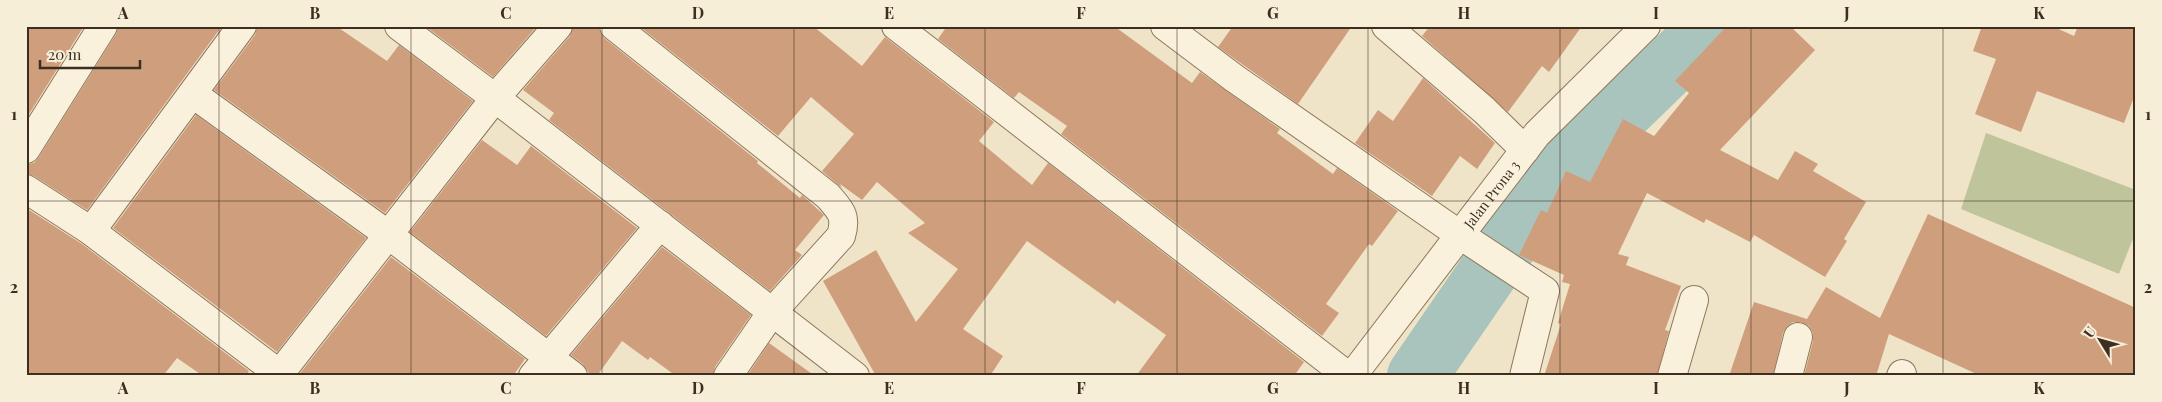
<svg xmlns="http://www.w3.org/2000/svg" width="2162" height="402" viewBox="0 0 2162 402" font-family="'Playfair Display',serif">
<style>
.cemetery{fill:#bfc49a}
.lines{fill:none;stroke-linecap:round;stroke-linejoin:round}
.river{stroke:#a9c4bc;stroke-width:60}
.building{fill:#cf9f7d}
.street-casing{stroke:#8d765c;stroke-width:30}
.street{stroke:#faf1dc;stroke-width:28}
.grid{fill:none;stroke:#3d2e20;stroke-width:1;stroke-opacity:0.55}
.labels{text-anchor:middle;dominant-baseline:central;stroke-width:4.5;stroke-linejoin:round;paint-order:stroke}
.street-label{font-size:14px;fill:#3d2e20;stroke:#f7eed8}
.neatline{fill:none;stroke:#3d2e20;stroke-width:2}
.grid-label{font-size:16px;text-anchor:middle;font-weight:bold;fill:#3d2e20}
</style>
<rect width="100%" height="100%" fill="#f0e4c8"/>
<path class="cemetery" d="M1986,133L2136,190V231L2119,274L1961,209Z"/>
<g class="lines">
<path class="river" d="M1417,376L1551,181L1711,26"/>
</g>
<path class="building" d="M26,26H84L26,119Z
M119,26H222L87,210L34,176L26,173V164L34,163L39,157L116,34Z
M257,26H336L387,61L399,45L473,101L385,213L214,90L255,35Z
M425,26H537L493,77Z
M573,26H599L600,32L604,38L758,161L757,163L800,198L802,195L824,215L795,250L802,255L770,291L549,120L554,113L523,90L570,36Z
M639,26H813L862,66L885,37L994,122L979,141L1032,185L1048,163L1304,362L1294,376H1136L1166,335L1117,300L1115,304L1027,241L963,329L1003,356L990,376H876L823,281L876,250L916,322L958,269L908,233L925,223L877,182L862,200L840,184L842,188L822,171L854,134L811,97L778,136Z
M947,26H1114L1192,83L1200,72L1280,129L1277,133L1333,174L1337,168L1398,211L1372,246L1369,244L1326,304L1339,313L1322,336L1061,134L1067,126L1019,92L1014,98L938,39Z
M1233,26H1352L1298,104L1218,47Z
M1430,26H1582L1549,72L1542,66L1508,112L1422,36Z
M1727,26H1790L1815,50L1720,150L1778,180L1795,151L1818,164L1813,171L1866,202L1844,239L1847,241L1825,277L1754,235L1750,242L1706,219L1704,223L1647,193L1618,254L1629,257L1626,265L1681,286L1665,330L1669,331L1657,376H1544L1561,324L1558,323L1570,284L1562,282L1564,275L1519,255L1541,210L1547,213L1566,171L1590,182L1623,119L1654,136L1689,93L1675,81Z
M1982,26H2052L2074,36L2078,26H2136V92L2124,123L2037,91L2021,132L1975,114L1996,59L1973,51Z
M1423,78L1495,143L1477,169L1460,156L1432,196L1355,143L1378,110L1393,121Z
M196,115L366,238L277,352L113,228Z
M482,140L517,165L531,146L637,228L546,336L410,232Z
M26,208L82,244L249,371L246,376H203L177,358L163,376H26Z
M1928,214L2136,308V376H1981L1889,334L1876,376H1804L1813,341V333L1809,326L1801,322H1793L1787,326L1783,333L1773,376H1729L1754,302L1807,319L1826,287L1880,318Z
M662,247L751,315L715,367L713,376H676L650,357L648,360L622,341L597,376H591L583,364L571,355Z
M391,257L525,359L513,376H298Z
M769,343L815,376H747Z"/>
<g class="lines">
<g class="street-casing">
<g id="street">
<path d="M399,26L495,98L855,376"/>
<path d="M614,26L828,196C841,211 847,216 841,236L772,312L728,376"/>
<path d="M896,26L1348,376"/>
<path d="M1165,26L1234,78L1460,235L1545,291L1524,376"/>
<path d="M1386,26L1484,110L1525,150"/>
<path d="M193,94L390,236L573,376"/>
<path d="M26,149L103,26"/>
<path d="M26,189L91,231L282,376"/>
<path d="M91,231L242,26"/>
<path d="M278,376L495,98L558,26"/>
<path d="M533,376L660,225"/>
<path id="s1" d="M1352,376L1537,134L1646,26"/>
<path d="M1672,376L1694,300"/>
<path d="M1788,376L1798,337"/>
<path d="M1901,376L1902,374"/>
</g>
</g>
<use href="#street" class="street"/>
</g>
<path class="grid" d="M219,26V376M411,26V376M602,26V376M794,26V376M985,26V376M1177,26V376M1368,26V376M1560,26V376M1751,26V376M1943,26V376M26,201H2136"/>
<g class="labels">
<g class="street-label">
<text stroke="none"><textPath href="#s1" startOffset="229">Jalan Prona 3</textPath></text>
</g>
</g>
<rect width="2162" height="402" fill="none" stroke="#f7eed8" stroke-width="55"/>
<g transform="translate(2100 340) rotate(307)" stroke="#f7eed8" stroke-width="4" paint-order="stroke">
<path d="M0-4L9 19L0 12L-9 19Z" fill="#3d2e20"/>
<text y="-8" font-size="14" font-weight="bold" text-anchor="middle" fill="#3d2e20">U</text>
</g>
<path d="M40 60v8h100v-8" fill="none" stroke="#3d2e20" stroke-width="2.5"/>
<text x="48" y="60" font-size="15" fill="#3d2e20" stroke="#f7eed8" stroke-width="4" paint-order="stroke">20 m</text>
<rect x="28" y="28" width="2106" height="346" class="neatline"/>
<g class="grid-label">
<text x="123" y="19">A</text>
<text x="315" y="19">B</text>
<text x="506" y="19">C</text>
<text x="698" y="19">D</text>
<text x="889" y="19">E</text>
<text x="1081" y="19">F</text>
<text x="1273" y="19">G</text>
<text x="1464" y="19">H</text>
<text x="1656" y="19">I</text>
<text x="1847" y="19">J</text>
<text x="2039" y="19">K</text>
<text x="14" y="120">1</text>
<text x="2148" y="120">1</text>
<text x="14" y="293">2</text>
<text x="2148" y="293">2</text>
<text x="123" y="394">A</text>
<text x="315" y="394">B</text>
<text x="506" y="394">C</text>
<text x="698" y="394">D</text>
<text x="889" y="394">E</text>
<text x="1081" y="394">F</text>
<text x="1273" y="394">G</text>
<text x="1464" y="394">H</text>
<text x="1656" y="394">I</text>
<text x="1847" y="394">J</text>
<text x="2039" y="394">K</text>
</g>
</svg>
